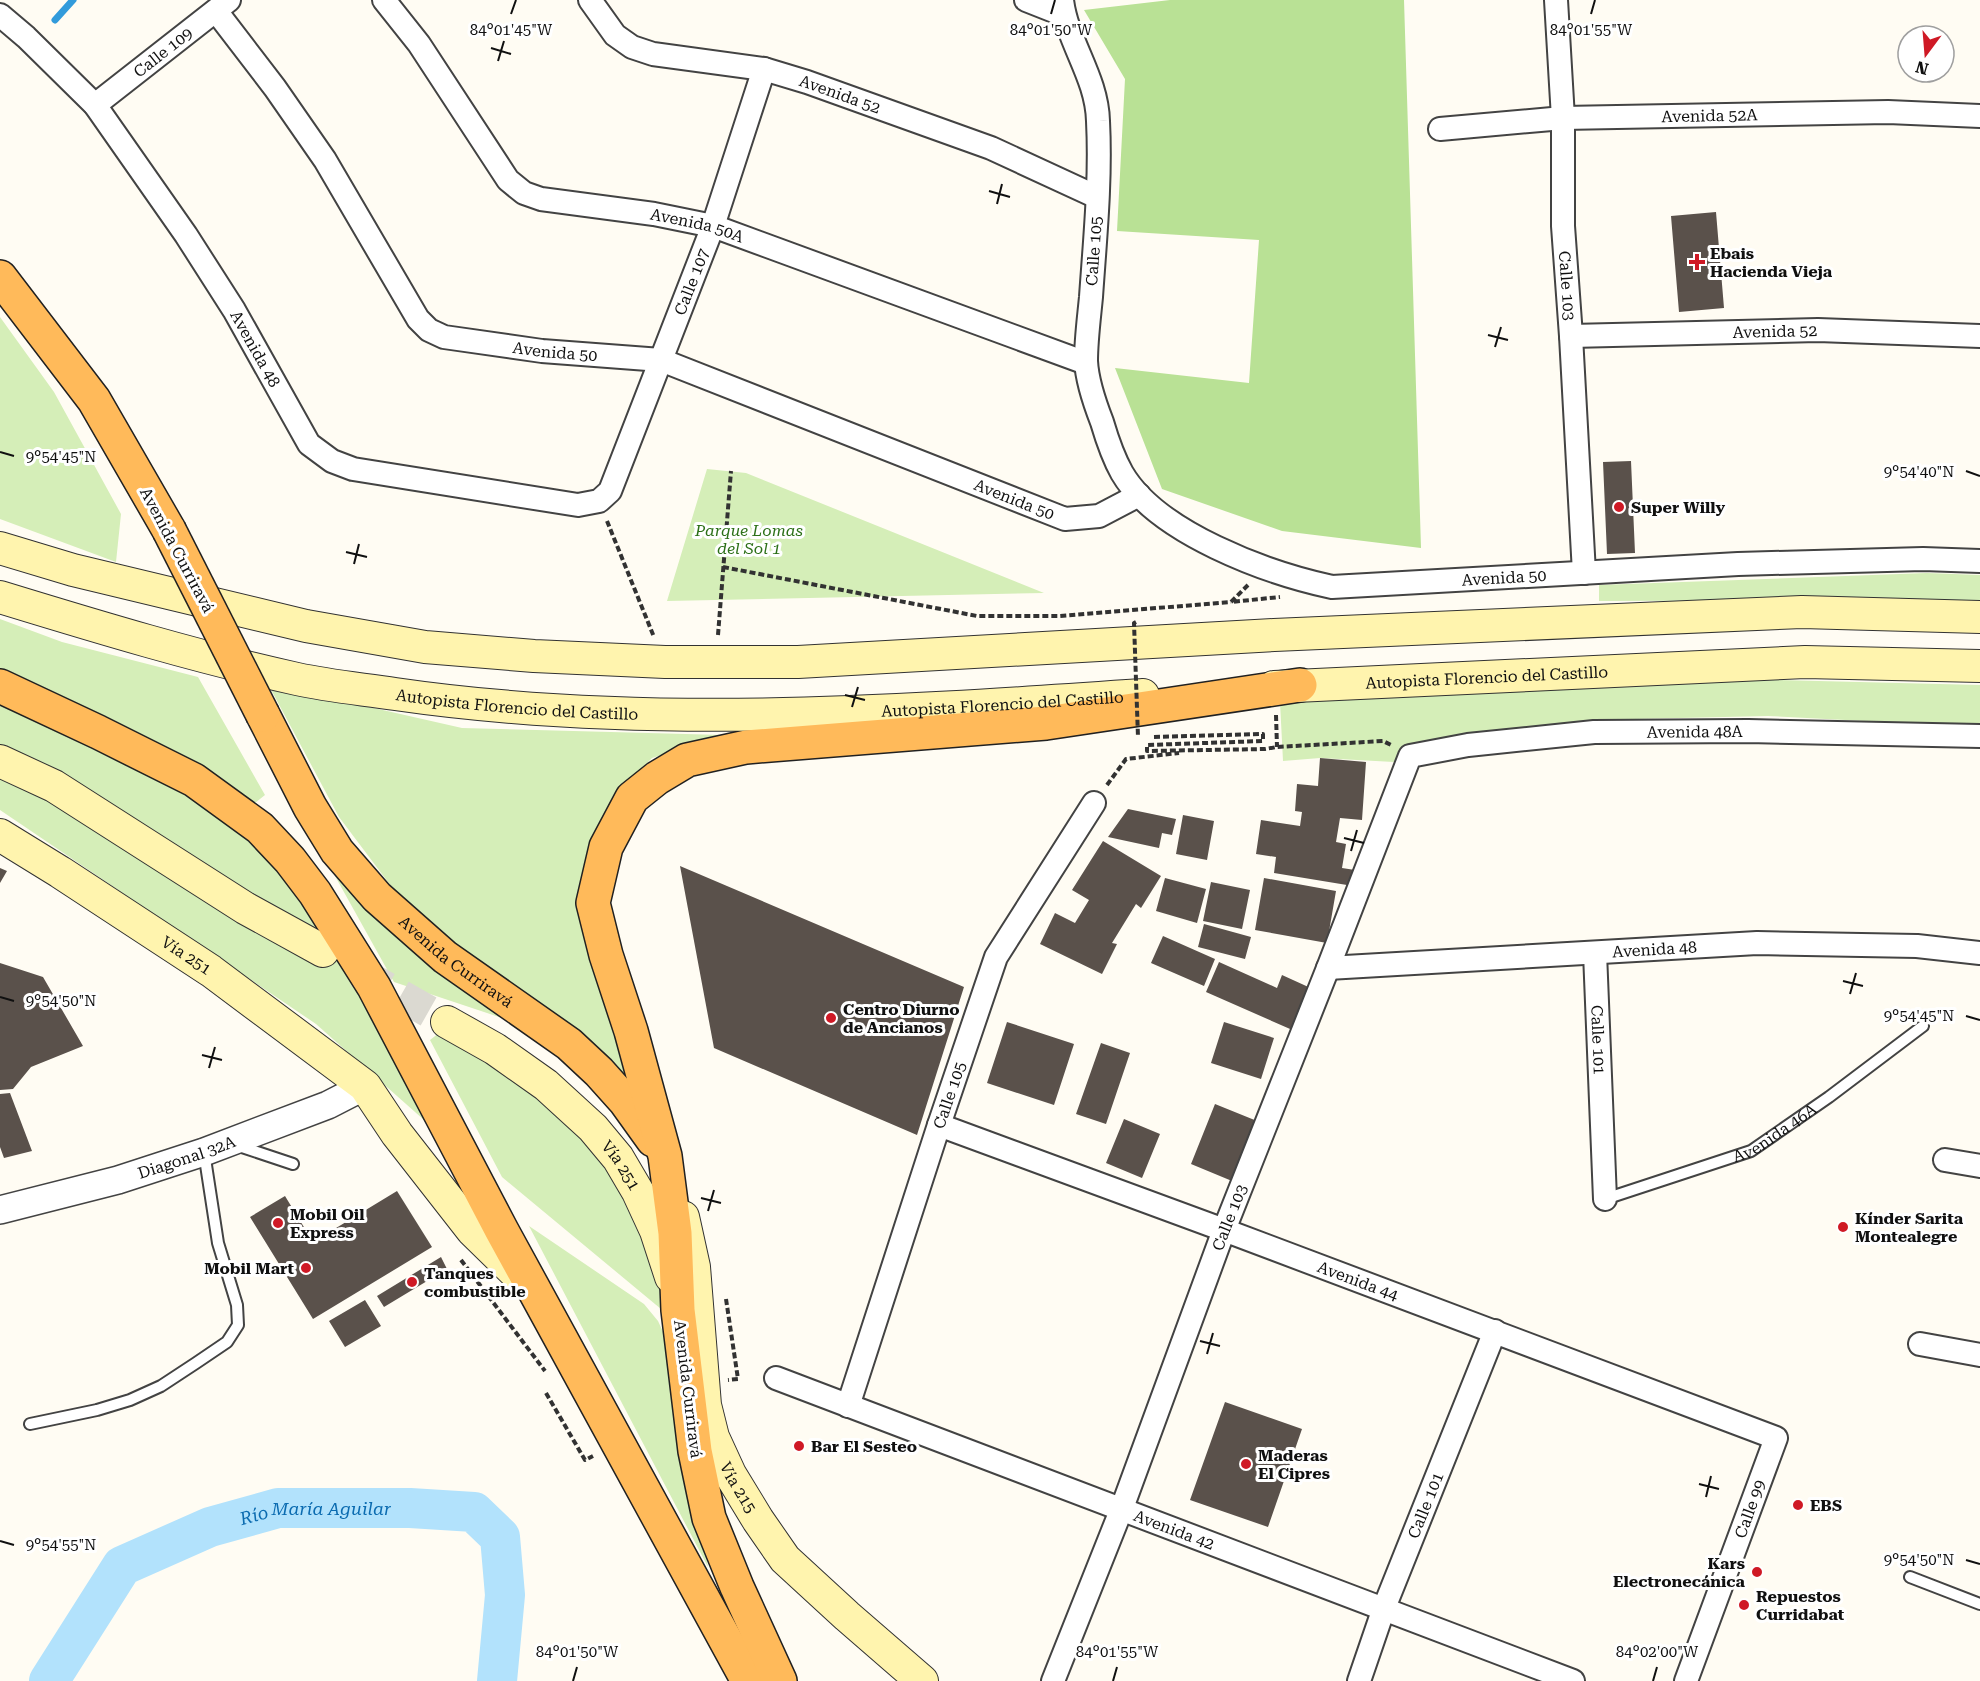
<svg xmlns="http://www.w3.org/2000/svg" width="1980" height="1681" viewBox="0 0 1980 1681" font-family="'Roboto Serif',serif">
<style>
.green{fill:#d5eeb8}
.forest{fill:#b9e195}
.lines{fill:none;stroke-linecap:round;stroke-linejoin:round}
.stream{stroke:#329bdb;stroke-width:7}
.river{stroke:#b2e2fc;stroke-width:40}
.building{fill:#5a514b}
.secondary-tunnel{stroke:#dbd9d1;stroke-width:32;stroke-dasharray:32 16;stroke-linecap:butt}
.service-casing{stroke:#434343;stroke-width:14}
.minor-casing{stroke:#434343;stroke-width:26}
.tertiary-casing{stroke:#434343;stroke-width:30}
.secondary-casing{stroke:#323232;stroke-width:34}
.trunk-casing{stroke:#212121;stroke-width:36}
.path{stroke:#323232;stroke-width:4;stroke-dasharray:6 3;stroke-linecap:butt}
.service{stroke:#fff;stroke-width:10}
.minor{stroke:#fff;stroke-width:22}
.tertiary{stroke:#fff;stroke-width:27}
.secondary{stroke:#fff4ae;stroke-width:32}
.trunk{stroke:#ffba5a;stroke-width:33}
.trunk-bridge-casing{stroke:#212121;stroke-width:36;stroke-linecap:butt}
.path-bridge{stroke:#323232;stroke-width:4;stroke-dasharray:6 3;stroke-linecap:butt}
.trunk-bridge{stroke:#ffba5a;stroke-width:33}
.ticks{fill:none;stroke:#101010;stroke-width:2}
.poi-dot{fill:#cf1925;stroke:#fff;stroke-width:2}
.labels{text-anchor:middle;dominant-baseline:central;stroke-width:6;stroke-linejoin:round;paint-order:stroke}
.street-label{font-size:16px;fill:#101010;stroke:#fff}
.poi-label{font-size:16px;font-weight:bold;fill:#101010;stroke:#fff;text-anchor:start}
.park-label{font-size:16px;font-style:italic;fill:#2c7018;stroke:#fff}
.water-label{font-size:18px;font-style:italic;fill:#0b6bb0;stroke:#fff}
.ticks-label{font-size:15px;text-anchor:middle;fill:#101010;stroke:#fff;stroke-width:6;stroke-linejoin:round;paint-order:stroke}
</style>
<rect width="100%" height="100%" fill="#fffcf3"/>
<path class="green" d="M0,317L54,392L121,514L116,562L0,519Z
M707,469L746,473L1044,593L667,601Z
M1927,573L1980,575V604L1927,600L1599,601V585Z
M0,619L62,642L198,677L265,795L251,806L0,678Z
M1742,679L1980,685V727L1768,716L1590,720L1418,745L1394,762L1320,758L1283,761L1280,702Z
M268,684L462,728L723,735L652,758L617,794L592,843L578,893L650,1112L487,969L403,902L339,817Z
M0,700L169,780L240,826L292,880L331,937L442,1136L316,1024L0,810Z
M335,876C387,928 443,975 502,1018L394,982Z
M444,1029L476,1044L608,1151L669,1298L661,1309L502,1177L430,1040Z
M529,1226L644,1304L658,1321L670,1347L708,1567Z"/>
<path class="forest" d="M1170,0H1404L1421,548L1282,531L1162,489L1115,368L1249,383L1259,240L1117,231L1125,79L1084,10Z"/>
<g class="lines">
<path class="stream" d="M55,20L73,0"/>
<path class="river" id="s1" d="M49,1681L122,1566L210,1527L278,1508H410L474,1512L500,1537L505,1595L497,1681"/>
</g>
<path class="building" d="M1716,212L1724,308L1679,312L1671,216Z
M1631,461L1635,553L1607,554L1603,462Z
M1320,758L1366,762L1362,820L1340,818L1336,842L1346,844L1342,868L1355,870L1353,886L1274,873L1276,857L1256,854L1261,820L1300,826L1302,812L1295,811L1297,784L1318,786Z
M1128,809L1176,819L1172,835L1162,833L1159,848L1108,837Z
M1183,815L1214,821L1207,860L1176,854Z
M1103,841L1161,876L1141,908L1136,904L1112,943L1117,944L1102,974L1040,944L1055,913L1075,923L1089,900L1072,890Z
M680,866L964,987L917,1135L714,1048Z
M0,868L7,871L0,883Z
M1165,878L1206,889L1197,923L1156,911Z
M1264,878L1336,891L1327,943L1255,930Z
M1211,882L1250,890L1242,929L1203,921Z
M1204,924L1251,937L1245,959L1198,947Z
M1163,936L1215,959L1204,986L1151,963Z
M1219,962L1277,988L1282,975L1315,990L1297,1032L1206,992Z
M0,963L43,977L83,1046L31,1067L13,1089L0,1090Z
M1007,1022L1074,1044L1054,1105L987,1083Z
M1224,1022L1274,1038L1261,1079L1211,1063Z
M1101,1043L1130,1053L1106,1124L1076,1114Z
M10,1093L32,1151L4,1158L0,1147V1094Z
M1215,1104L1257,1121L1232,1181L1191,1164Z
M1124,1119L1160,1134L1142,1178L1106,1163Z
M397,1191L432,1247L313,1319L250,1217L285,1196L313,1242Z
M441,1257L447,1269L384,1307L377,1296Z
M365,1300L381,1326L345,1347L329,1321Z
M1225,1402L1302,1429L1268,1527L1190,1500Z"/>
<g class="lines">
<path class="secondary-tunnel" d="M359,972L447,1022"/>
<g class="service-casing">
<g id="service">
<path d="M236,1145L293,1164"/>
<path id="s2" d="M1605,1199L1751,1151L1829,1097L1923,1026"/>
<path d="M30,1424L97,1410L130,1400L161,1386L196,1363L227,1342L238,1325L237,1305L218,1243L204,1152"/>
<path d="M1910,1577L1980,1604"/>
</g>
</g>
<g class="minor-casing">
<g id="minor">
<path id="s3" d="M384,0L419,44L508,180L524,193L541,199L654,214L713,226L1086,363"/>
<path id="s4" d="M590,0L615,35L632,47L653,54L764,69L807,82L991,148L1097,197"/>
<path d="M1026,0L1064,15"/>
<path id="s5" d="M1062,0C1067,42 1097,77 1098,121C1101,180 1095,239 1091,297C1089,318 1086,340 1086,361C1087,380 1095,404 1102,422C1107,439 1113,457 1122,473C1157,533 1267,573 1332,587L1738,564L1923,559L1980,561"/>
<path id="s6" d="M1556,0L1563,118V226L1571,336L1584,573"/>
<path id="s7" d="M216,11L275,88L325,160L418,319L429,330L444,337L542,351L661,360L1065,519L1099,516L1139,495"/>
<path id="s8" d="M0,15L26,37L95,105L186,235L234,310L309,444L332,461L353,469L578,505L599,501L610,491L713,226L764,69"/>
<path id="s9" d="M95,105L229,0"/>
<path id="s10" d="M1440,129L1563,118L1888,112L1980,116"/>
<path id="s11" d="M1571,336L1818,330L1980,336"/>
<path id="s12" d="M1595,953L1605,1199"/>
<path id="s13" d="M1328,968L1757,943L1917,946L1980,953"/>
<path id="s14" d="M939,1125L1224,1230L1776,1438L1686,1681"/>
<path d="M1945,1160L1980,1166"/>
<path d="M1920,1344L1980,1355"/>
<path id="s15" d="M776,1378L1573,1681"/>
<path id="s16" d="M848,1406L939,1125L996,957L1094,803"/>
<path id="s17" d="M1053,1681L1122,1508L1224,1230L1328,968L1410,756L1468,745L1594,732L1748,731L1980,736"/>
<path id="s18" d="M1359,1681L1384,1608L1495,1331"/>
</g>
</g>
<g class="tertiary-casing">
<g id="tertiary">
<path id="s19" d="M0,1210L118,1180L204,1152L328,1105L365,1086"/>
</g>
</g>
<g class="secondary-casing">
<g id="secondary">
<path d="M0,548L73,570L306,626L425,647L534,656L665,662H798L1274,635L1802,612L1980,617"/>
<path id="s20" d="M0,597C98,627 197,657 297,679C329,686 362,689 395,694C643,730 894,712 1143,695"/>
<path id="s21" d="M1274,687L1805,662L1980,666"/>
<path d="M0,761L54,786L245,908L323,951"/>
<path id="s22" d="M0,835L60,872L211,971L365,1086L397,1134L472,1230L526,1283"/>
<path id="s23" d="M447,1022L495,1049L546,1085L593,1128L618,1158L638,1192L656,1231L671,1277"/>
<path id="s24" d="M683,1217L694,1267L705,1405L713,1437L730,1474L758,1520L785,1559L847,1616L922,1681"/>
</g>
</g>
<g class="trunk-casing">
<g id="trunk">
<path d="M0,277L94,400L169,530"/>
<path d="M0,686L98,732L194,780L260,828L290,860L315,893L374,987L502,1231L748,1681"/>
<path id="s25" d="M263,715L310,807L337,851L377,897L445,957L569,1044L599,1072L625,1101L653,1140"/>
<path d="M780,1681L737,1587L709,1518L695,1451L678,1310L675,1233L665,1156L631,1031L606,955L593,903L606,847L632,798L657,778L687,760L746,747L1046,723L1300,685"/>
</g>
</g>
<path class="path" d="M607,521L654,637
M723,567L977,616H1059L1231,602
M1248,585L1231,602L1280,597
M718,635L731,471
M1276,715L1277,747
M1154,737L1263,734V741L1147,745V751L1265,749L1277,747L1383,741L1391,745
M1107,785L1126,759L1179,753
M461,1260L545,1371
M726,1299L738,1379L728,1380
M546,1393L585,1460L593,1456"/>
<use href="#service" class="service"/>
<use href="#minor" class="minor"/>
<use href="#tertiary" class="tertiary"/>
<use href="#secondary" class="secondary"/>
<use href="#trunk" class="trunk"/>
<g class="trunk-bridge-casing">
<path id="trunk-bridge" d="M169,530L263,715"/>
</g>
<path class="path-bridge" d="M1136,622L1134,623L1138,737"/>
<use href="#trunk-bridge" class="trunk-bridge"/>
</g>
<path class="ticks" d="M511,14L516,0M1051,14L1055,0M1591,14L1595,0M491,48L511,54M498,61L504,41M989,191L1010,197M997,204L1002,184M1488,335L1508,340M1495,347L1501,327M0,452L14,456M1966,471L1980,476M346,552L367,557M354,564L359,544M845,695L865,700M852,707L858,687M1344,838L1364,843M1351,851L1357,830M1843,981L1863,986M1850,994L1856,973M0,997L14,1001M1966,1016L1980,1020M202,1055L222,1060M209,1068L215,1047M701,1198L721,1203M708,1211L714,1190M1200,1341L1220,1346M1207,1354L1213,1333M1699,1484L1719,1489M1706,1497L1711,1476M0,1541L14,1545M1966,1560L1980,1564M573,1681L577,1667M1113,1681L1117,1667M1653,1681L1657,1667"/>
<g class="poi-dot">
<path d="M1694 253h6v6h6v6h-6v6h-6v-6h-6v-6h6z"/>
<circle cx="1619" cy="507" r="6"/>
<circle cx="831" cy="1018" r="6"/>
<circle cx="278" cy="1223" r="6"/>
<circle cx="1843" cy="1227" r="6"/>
<circle cx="306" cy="1268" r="6"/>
<circle cx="412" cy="1282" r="6"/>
<circle cx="799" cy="1446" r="6"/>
<circle cx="1246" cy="1464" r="6"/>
<circle cx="1798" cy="1505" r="6"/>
<circle cx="1757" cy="1572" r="6"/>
<circle cx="1744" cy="1605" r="6"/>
</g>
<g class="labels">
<g class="street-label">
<text stroke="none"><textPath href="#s9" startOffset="86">Calle 109</textPath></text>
<text stroke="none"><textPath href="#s4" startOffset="278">Avenida 52</textPath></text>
<text stroke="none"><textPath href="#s10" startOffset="270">Avenida 52A</textPath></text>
<text stroke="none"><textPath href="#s3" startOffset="416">Avenida 50A</textPath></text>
<text transform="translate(1094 251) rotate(-86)">Calle 105</text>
<text stroke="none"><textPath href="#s8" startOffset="1072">Calle 107</textPath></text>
<text stroke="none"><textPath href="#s6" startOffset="286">Calle 103</textPath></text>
<text stroke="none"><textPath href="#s11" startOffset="204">Avenida 52</textPath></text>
<text stroke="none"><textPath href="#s8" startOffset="423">Avenida 48</textPath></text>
<text stroke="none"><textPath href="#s7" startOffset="513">Avenida 50</textPath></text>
<text stroke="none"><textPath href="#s7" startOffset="999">Avenida 50</textPath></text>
<text transform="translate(177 550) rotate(62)">Avenida Curriravá</text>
<text stroke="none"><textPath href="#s5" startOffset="902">Avenida 50</textPath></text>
<text stroke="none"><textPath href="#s21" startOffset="213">Autopista Florencio del Castillo</textPath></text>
<text stroke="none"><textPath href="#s20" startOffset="530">Autopista Florencio del Castillo</textPath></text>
<text stroke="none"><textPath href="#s20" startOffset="1016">Autopista Florencio del Castillo</textPath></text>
<text stroke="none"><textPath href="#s17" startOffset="1278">Avenida 48A</textPath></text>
<text stroke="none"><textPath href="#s13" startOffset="327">Avenida 48</textPath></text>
<text stroke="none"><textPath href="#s22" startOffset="222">Vía 251</textPath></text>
<text stroke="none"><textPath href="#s25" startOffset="318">Avenida Curriravá</textPath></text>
<text stroke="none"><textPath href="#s12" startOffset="87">Calle 101</textPath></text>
<text stroke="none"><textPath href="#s16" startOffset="327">Calle 105</textPath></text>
<text stroke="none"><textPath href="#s2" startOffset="183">Avenida 46A</textPath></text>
<text stroke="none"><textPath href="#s19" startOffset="194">Diagonal 32A</textPath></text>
<text stroke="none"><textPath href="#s23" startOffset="228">Vía 251</textPath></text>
<text stroke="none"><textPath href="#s17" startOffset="496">Calle 103</textPath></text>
<text stroke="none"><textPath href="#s14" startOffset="447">Avenida 44</textPath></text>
<text transform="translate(688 1389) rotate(83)">Avenida Curriravá</text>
<text stroke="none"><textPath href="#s24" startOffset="279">Vía 215</textPath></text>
<text stroke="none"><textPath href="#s18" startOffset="188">Calle 101</textPath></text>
<text transform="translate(1750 1509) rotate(-70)">Calle 99</text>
<text stroke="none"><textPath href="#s15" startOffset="426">Avenida 42</textPath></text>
</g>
<g class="poi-label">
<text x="1710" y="253">Ebais<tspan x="1710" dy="18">Hacienda Vieja</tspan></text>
<text x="1631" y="507">Super Willy</text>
<text x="843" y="1009">Centro Diurno<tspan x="843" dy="18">de Ancianos</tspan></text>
<text x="290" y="1214">Mobil Oil<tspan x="290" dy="18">Express</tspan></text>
<text x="1855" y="1218">Kínder Sarita<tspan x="1855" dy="18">Montealegre</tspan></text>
<text x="294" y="1268" text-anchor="end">Mobil Mart</text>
<text x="424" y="1273">Tanques<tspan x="424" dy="18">combustible</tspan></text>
<text x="811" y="1446">Bar El Sesteo</text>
<text x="1258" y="1455">Maderas<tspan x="1258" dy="18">El Cipres</tspan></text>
<text x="1810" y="1505">EBS</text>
<text x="1745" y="1563" text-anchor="end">Kars<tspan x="1745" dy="18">Electronecánica</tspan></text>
<text x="1756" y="1596">Repuestos<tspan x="1756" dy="18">Curridabat</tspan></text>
</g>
<g class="park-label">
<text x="749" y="530">Parque Lomas<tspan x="749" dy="18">del Sol 1</tspan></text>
</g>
<g class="water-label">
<text stroke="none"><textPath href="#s1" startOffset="340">Río María Aguilar</textPath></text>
</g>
</g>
<g class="ticks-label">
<text x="511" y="35">84°01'45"W</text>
<text x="1051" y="35">84°01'50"W</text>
<text x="1591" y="35">84°01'55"W</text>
<text x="61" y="462">9°54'45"N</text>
<text x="1919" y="477">9°54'40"N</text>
<text x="61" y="1006">9°54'50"N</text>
<text x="1919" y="1021">9°54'45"N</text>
<text x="61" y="1550">9°54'55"N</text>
<text x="1919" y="1565">9°54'50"N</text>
<text x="577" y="1657">84°01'50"W</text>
<text x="1117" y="1657">84°01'55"W</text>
<text x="1657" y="1657">84°02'00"W</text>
</g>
<g transform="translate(1926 54) rotate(196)"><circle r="28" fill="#ffffff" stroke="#9f9f9f" stroke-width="1.5"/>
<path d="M0-4.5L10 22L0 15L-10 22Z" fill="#cf1925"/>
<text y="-9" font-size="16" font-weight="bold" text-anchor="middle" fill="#101010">N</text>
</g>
</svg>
